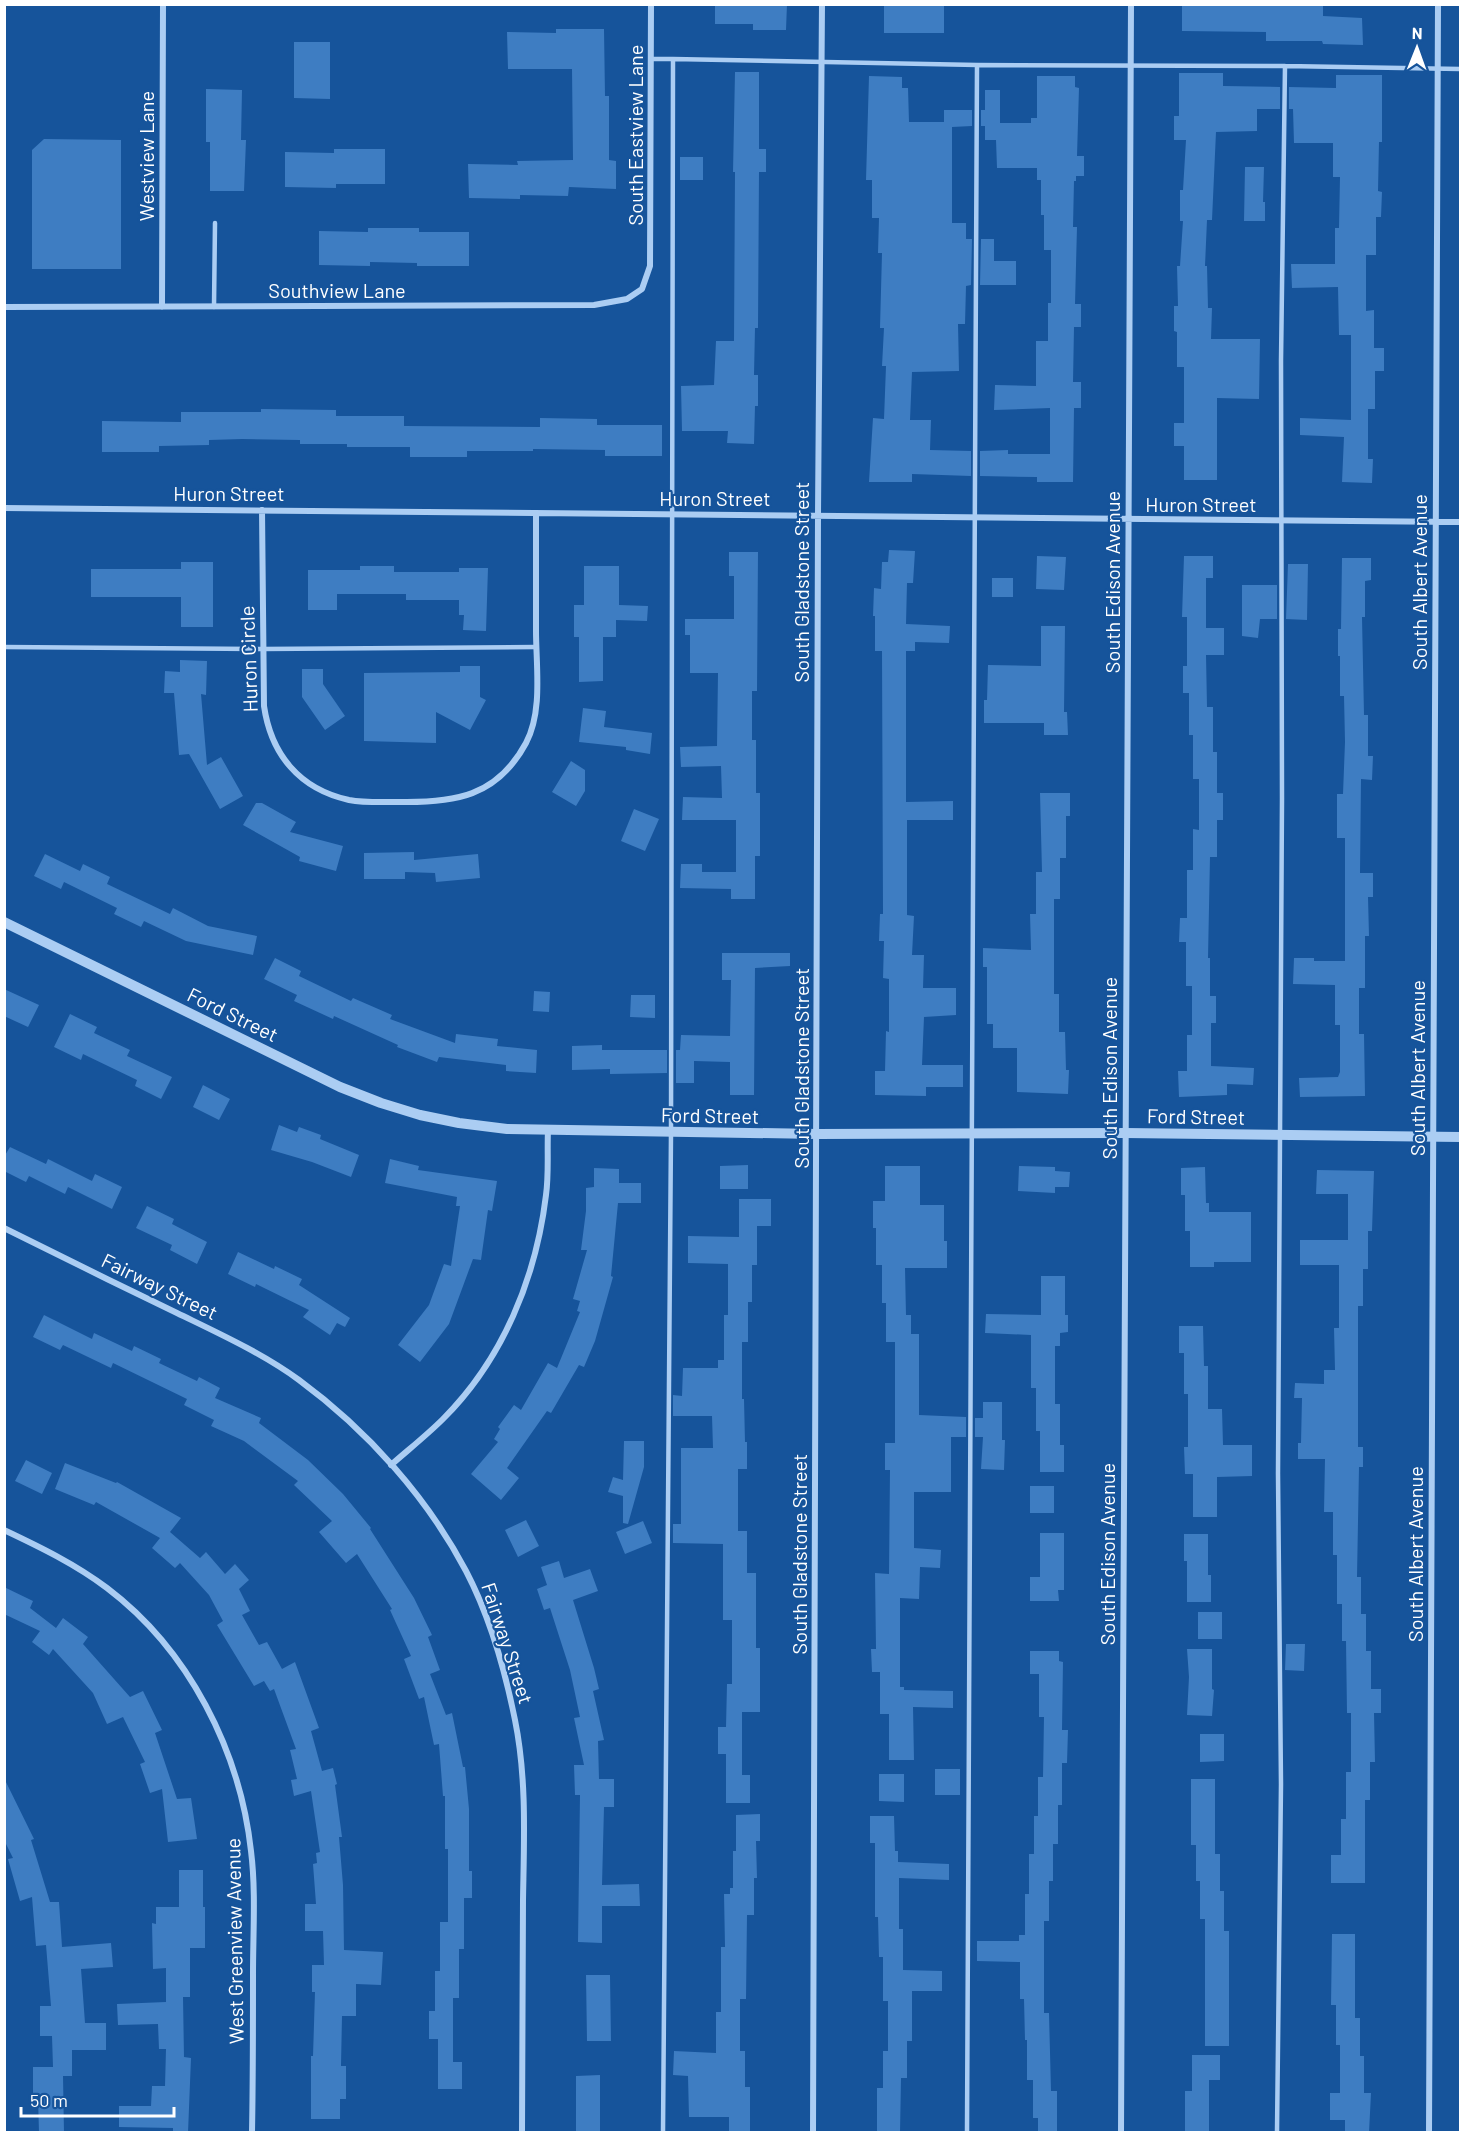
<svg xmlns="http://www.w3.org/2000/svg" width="1465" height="2137" viewBox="0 0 1465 2137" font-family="Barlow,sans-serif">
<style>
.building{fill:#3e7dc2}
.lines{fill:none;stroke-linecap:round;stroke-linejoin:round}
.service{stroke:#abcdf3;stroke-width:4.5}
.minor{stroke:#abcdf3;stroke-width:6}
.tertiary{stroke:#abcdf3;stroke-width:10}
.labels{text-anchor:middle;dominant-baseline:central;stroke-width:4.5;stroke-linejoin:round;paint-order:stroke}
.street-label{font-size:20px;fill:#fff;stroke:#16549b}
</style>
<rect width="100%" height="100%" fill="#16549b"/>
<path class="building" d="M715,4H787L786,30H753V24H715Z
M884,4H944V33H884Z
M1182,4H1323V16L1362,18L1363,45L1323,44L1322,41H1266V32L1182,31Z
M556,29H604L605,96H609V160L616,161V189L569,187L568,196L520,195V199L469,198L468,164L518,165L517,161L573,160L572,69H508L507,32L556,33Z
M294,42H330V99L294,98Z
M735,72H759V149H766V172H759L758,328H755L754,375H758V406H755L754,444L727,443L728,431H682L681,386L714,385L716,341H734L735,172H733Z
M1179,73H1223V86L1280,87V109H1257V131L1216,132L1212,220H1207L1205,266H1207L1208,308H1212L1211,339H1260L1259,399L1217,398V480H1184V446H1174V423H1184V367H1177V332L1174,331V306H1178L1177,266H1180L1183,221H1180V190H1183L1186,140H1174V116H1179Z
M1336,75H1382V142H1379L1378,191L1382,192L1381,217H1376V255H1366V311L1374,310V348H1384V371H1375V409H1368V459H1373L1372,483L1342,482L1344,437L1300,435V418L1351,420V335H1339L1338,287L1292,288L1291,264H1335V228H1339L1340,177H1333V143H1294L1293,109H1289V87L1336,88Z
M869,76L902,77V88H908L909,122H944V110H972V126L952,127V223H966V239H972L971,285L966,286L965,324H958L959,371L912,372L910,420H931L930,450L971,451V476L912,474V482H869L873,418L884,419L886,366H882L884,328H880L882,253H878L879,218H872V180H866Z
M1037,76H1075V87L1079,88L1077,156H1084V176H1076V181H1074L1073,227H1077L1075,304H1081V327H1074L1073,382H1081V408H1074L1073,482H1037V477L980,476V451L1008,450V454H1050V408L994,410L995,385L1036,386V341H1048V303H1051V250H1044V215H1041V180H1037V168H997L996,140H985V126H981V110H985V90H1000V123H1031V118H1037Z
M206,89L242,90L241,140H246L244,191H210V142H206Z
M44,139L121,140V269H32V150Z
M334,149H385V184H336V188L285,187V152L334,153Z
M680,157H703V180H680Z
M1245,167H1264L1263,202H1265V221H1244Z
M368,228H419V232H469V266H417V263L370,262V266L319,265V231L368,232Z
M981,239H994V261H1016V285H980Z
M261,409L336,410V416H404V426L540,427V418L597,419V425H662V456H605V450L533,449V451H467V457H410V447H347V444H300V440L242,439L209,440V445L159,446V452H102V421L181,422V412H261Z
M889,550L915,551L913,583H907L906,624L950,626L949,643L915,642V651H906V802L953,801V820H907V915L914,916L912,955H924L923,988H956V1015L924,1017L922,1065H963V1087H926V1096L875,1095V1071H885L886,1031L889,1032V979L883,978L884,941H879L880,914H883L882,651H875V616H873L874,588L881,589L882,562H888Z
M729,552H758L757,691H752V740H756V793H760V856H755V899H731V889L680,888L681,864H702V872H736V820H682L683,797L722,798L721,766L681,767L680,747L717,746L718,673H690V635H685V619H734V576H729Z
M1037,556L1066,557L1064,590L1036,589Z
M1184,556H1213V578H1206V628H1224V655H1206L1207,707H1213V752H1217V793H1223V820H1217V857H1210L1208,958H1210V996H1216V1023H1211V1066L1254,1068L1253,1085L1227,1084V1095L1179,1097L1178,1071H1187V1035H1192V986H1186V942H1179L1180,918H1187V870H1193V829L1199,830V779H1193V735H1189V693H1183V666H1187V617H1182Z
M1342,558H1371V580L1365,581V617H1362L1364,715H1368V756H1373L1372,780L1361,779L1360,873H1373V897H1368L1369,936H1365V988H1359V1034H1364L1365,1096L1300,1097L1299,1078L1338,1077L1340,1072V1025H1335V985L1293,984L1294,958H1314V961H1345V838H1337V794H1343L1345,742L1344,696H1340V656H1338V629H1341Z
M181,562H213V627H181V597H91V569H181Z
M1288,564H1308L1307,620L1286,619Z
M360,566H394V572H459V568H488L486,631L463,630L464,615H459V600H406V594H337V610H308V570H360Z
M584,566H619V605L648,606L647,621L616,620V637H603V681L579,682V637H574V605H584Z
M992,578H1013V597H992Z
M1242,585H1277V619H1260L1258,638L1242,636Z
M1041,626H1065L1064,712H1067L1068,735H1044V723H984V700H987L988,665L1041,666Z
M180,660L207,661L206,695L201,694L207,765L221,757L243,796L220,809L189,754L179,755L174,693H164L165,671L180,672Z
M460,666H480V697L486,700L470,730L436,712V743L364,741V673L460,672Z
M302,669H323V684L345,716L325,730L302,697Z
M583,708L606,711L604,727L652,733L650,754L626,750V747L579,742Z
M571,761L585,770V791L576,806L552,792Z
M1040,793H1070V816H1066V858H1060V899H1054V994H1059V1032H1065L1066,1070H1069L1068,1094L1017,1092V1048H993V1024H987V967H983V948L1031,950L1030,914H1036V872H1042Z
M256,803H262L296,822L290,832L343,846L336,871L299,861L300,857L243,825Z
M634,809L659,819L645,851L621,841Z
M414,852V860L478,854L480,878L436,882L435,873L405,872V879H364V853Z
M45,854L80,871L83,864L110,877L107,884L170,914L173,908L208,926L257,936L253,955L186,941L144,921L141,927L114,914L117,908L64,882L61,889L34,876Z
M722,953H790V966L755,968L754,1095H730V1062L694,1061V1083H676V1050H680L681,1035L730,1036L731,980H722Z
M275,958L301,971L299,976L351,1001L353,998L392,1015L390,1019L455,1043L456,1034L498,1039L497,1046L537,1050L536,1073L506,1071V1065L439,1057L437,1062L397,1047L398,1045L334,1016L333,1019L294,1001L297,995L264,979Z
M4,989L39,1005L28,1027L4,1016Z
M534,991L550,992L549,1012L533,1011Z
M631,995H655V1018L630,1017Z
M70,1014L97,1027L94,1033L130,1050L127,1056L172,1077L161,1099L135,1086L137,1080L83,1054L81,1060L54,1047Z
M602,1045V1050H667V1073L610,1074V1069L572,1070V1046Z
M203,1085L230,1099L219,1120L193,1107Z
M279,1125L297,1132L299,1127L321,1135L320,1139L359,1155L351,1177L312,1162L271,1150Z
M10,1147L46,1164L48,1159L92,1181L95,1174L122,1187L112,1209L68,1187L65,1194L29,1176L26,1182L4,1171V1157Z
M390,1159L419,1166L418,1170L497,1181L492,1211L488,1210L481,1260L473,1259L449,1324L420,1362L398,1345L429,1305L444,1264L451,1266L460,1206H456L457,1197L385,1183Z
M748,1165V1189H720V1166Z
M885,1166H920V1205H944V1241H947V1268H905L906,1315H911V1334H919V1415L966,1417V1437H951V1492H914V1548L941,1550L940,1568L920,1567L919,1599L900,1598V1687H904V1690L953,1691V1708L913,1707L914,1760H889V1714H880V1672H872L871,1649H876L875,1573L889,1574L890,1470H885V1443H895V1342H886V1303H882V1265H876V1228H873V1201H885Z
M1019,1166L1055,1167V1171L1070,1172L1069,1187H1055V1193L1018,1191Z
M1205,1167L1206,1203H1209V1212H1251V1262H1214V1267H1190V1231H1185V1195H1181V1168Z
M594,1168L619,1169V1183H641V1203H618L611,1276L613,1277L595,1341L584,1367L579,1365L551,1413L547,1411L507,1468L519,1478L501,1500L471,1474L498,1442L494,1439L500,1429L498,1427L514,1405L521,1410L548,1363L557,1368L580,1312L577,1311L580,1301L573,1299L587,1250H581L586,1211V1188L594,1187Z
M1317,1170L1374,1171L1372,1231H1368V1269H1363V1306H1358V1447H1363V1467H1359L1357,1577H1361V1614H1366V1651H1371V1689H1381V1713H1374L1375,1762H1370V1800H1365V1883H1331V1855H1341V1819H1346V1772H1351V1713H1347L1346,1641H1342V1604H1337V1555H1333V1512H1324L1325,1459H1298V1443H1301L1302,1398H1294L1295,1383L1324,1384V1370H1335L1334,1328H1339V1265H1300V1240H1348V1194H1316Z
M739,1199H771V1226H757V1265H752V1302H748V1342H742V1399H744L745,1442H747V1469H738V1531H747V1573H756V1648H760V1712H742V1775H750V1803H726V1754H718V1727H726L727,1684H732V1620H723V1544L673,1543V1524H681V1448H713L712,1416H673V1395L682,1396L683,1368H718V1360H724V1315H728V1264L688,1263V1236L739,1237Z
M147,1206L174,1219L172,1224L207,1242L197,1264L170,1250L172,1245L136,1228Z
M238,1252L274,1269L275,1266L302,1279L299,1285L350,1318L345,1327L337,1323L330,1335L303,1317L309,1310L256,1284L255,1287L228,1274Z
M1041,1276H1065V1315H1068V1332L1060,1333V1346H1055V1404H1060V1445H1064V1472H1040V1431H1036V1388H1031V1335L985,1333L986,1314L1041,1315Z
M44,1315L92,1339L94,1333L132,1351L134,1346L161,1359L159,1363L197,1381L199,1377L220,1388L215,1398L261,1418L259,1423L308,1460L343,1494L371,1528L370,1529L414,1598L432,1635L428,1637L440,1670L430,1674L446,1715L452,1713L463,1767H465L469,1809V1871H472V1898H464V1949H459V1998H453V2062H462V2089H438V2039H429V2011H435V1971H440V1922H448V1849H445V1796H443L439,1744L434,1745L424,1697L419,1699L404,1659L411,1656L390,1610L392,1609L357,1554L346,1563L319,1532L332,1521L294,1485L298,1481L244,1441L211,1426L214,1420L184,1405L187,1399L113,1363L111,1368L63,1345L60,1350L33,1337Z
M1179,1326H1203L1204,1366H1208V1409H1222L1223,1445H1252V1476L1217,1477V1517H1193V1474H1185L1184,1447H1188V1394H1184V1353H1179Z
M983,1402H1002V1440H1005L1004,1470L981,1469L983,1437H975V1418H983Z
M624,1441H644V1467L628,1524L623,1523V1496L608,1492L613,1477L623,1480Z
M26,1460L52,1473L42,1494L15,1481Z
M65,1463L116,1483L117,1482L181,1518L170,1532L200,1558L206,1552L225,1574L235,1564L249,1580L239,1589L250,1611L242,1615L259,1645L267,1642L282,1669L295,1662L319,1728L311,1731L322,1771L333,1768L337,1784L335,1785L342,1837H339L343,1885L344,1950L383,1952L381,1985L356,1984V2016H342L341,2066H346V2099H340V2119H311V2056H313L315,1992H312V1965H324L323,1931H305V1904H316L313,1864L317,1863L316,1853L320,1852L311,1791L294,1796L291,1780L297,1779L290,1750L296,1749L274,1689L270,1691L264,1681L254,1686L217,1625L223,1621L209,1595L180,1563L175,1568L152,1548L160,1538L96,1502L94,1505L55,1489Z
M1030,1486H1054V1513H1030Z
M526,1520L539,1546L518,1557L505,1530Z
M643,1521L652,1543L625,1554L616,1532Z
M1040,1533H1064V1590H1058L1059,1601H1030V1577H1040Z
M1184,1534H1208V1575H1211V1602H1187V1561H1184Z
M559,1561L564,1578L590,1569L598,1591L573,1600L594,1668L599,1689L593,1691L604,1740L598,1741L599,1779H614V1807H604L602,1885L639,1884L640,1906H602V1943L578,1942L580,1795H575L574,1765H584L574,1718L580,1717L570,1670L550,1608L544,1610L537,1589L547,1585L541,1567Z
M4,1587L33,1601L30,1608L56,1628L63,1618L88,1637L83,1644L130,1697L143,1691L162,1730L155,1733L177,1799L191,1798L197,1839L168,1842L162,1789L150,1793L140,1764L145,1762L123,1717L107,1724L93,1693L53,1649L49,1655L32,1642L40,1631L4,1614Z
M1198,1612H1222V1639H1198Z
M1286,1644H1305L1304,1671L1285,1670Z
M1187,1649H1212V1689L1214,1690L1212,1716L1187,1715L1189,1677Z
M1030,1651H1059V1661L1063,1662L1062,1730H1068L1067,1763H1062V1805H1058V1844H1053V1881H1049V1921H1044V2013H1049L1051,2091H1057V2133H1038V2118H1033V2080H1027V2040H1025L1024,1999H1020V1962L977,1961V1941H1019V1935H1025V1894H1029V1854H1034V1816H1038V1777H1043L1044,1717H1039V1674H1030Z
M1200,1734H1224V1761L1200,1762Z
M935,1769H960V1795H935Z
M879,1774H904V1802L879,1801Z
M4,1778L34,1839L31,1840L50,1902H59L62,1947L111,1943L113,1967L81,1969L85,2023H106V2050H72V2076H63L64,2133H39L38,2097H33V2067H53L52,2036H40V2006H51L46,1945L36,1946L32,1897L20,1901L8,1859L13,1858L4,1840Z
M1191,1779H1215V1854H1220V1891H1224V1931H1229V2046H1205V1919H1200V1881H1196V1845H1191Z
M760,1814V1841H756L757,1878H754V1915H747L746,1999H740V2051H745V2087H750V2133H729V2117H689L688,2076L673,2075L674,2051L716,2053V2012H721V1947H725L724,1894H730V1888H733V1851H736V1815Z
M870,1816H894L895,1851H898V1862L949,1864V1880L899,1878V1929H903V1970L942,1971V1991H912V2041H907V2078H901L900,2133H877V2088H883V2051H888V2001H883V1957H879L878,1917H875V1843H870Z
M179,1870H203V1907H205V1948H190V1997H183L184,2057L191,2058L188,2133H173V2128L119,2127V2106H151L152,2086H165L166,2049H159L158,2024L118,2025L117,2004L166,2002V1968L153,1969L152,1923L156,1924V1907H179Z
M1332,1934H1355V2018H1360V2056H1364V2093H1371L1369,2133H1345V2120H1330V2093H1340V2045H1336V2005H1331Z
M586,1975H610L611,2041H587Z
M1192,2055H1220V2080H1209V2133H1185V2091H1192Z
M600,2075V2133H576V2076Z"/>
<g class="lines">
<path class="service" d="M651,59H673
M214,307L215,223
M4,647L262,649L536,647
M663,2132L671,1133L673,59L977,65L1285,66L1460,69
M967,2132L977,65
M1277,2132L1281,1784L1278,1474L1282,798L1281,361L1285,66"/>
<path class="minor" d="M4,307L594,305L627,299L642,289L650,266L651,4
M162,307L163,4
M4,508L1460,522
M262,510L264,706C271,754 299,789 349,800C365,803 382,802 399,802C454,803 497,797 526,743C543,711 536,666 536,631C536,591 536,552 536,513
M4,1228C62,1257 119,1285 177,1313C218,1333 262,1353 299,1380C367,1430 427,1497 466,1571C490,1617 505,1670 515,1720C527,1779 524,1840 523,1900C523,1977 522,2055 522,2132
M391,1465C408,1450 427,1435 443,1419C503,1359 536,1278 546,1195C549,1174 547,1152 548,1130
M4,1530C40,1547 75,1564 107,1588C189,1650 240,1751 251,1851C256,1891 253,1933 253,1974C253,2027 253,2080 252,2132
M813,2132L818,515L822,4
M1121,2132L1131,4
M1429,2132L1438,4"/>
<path class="tertiary" d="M4,922L340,1087L381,1103L420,1115L459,1123L507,1129L818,1134L1125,1133L1460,1137"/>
</g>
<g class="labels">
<g class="street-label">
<text transform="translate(635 135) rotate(-90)">South Eastview Lane</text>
<text transform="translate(146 156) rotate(-90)">Westview Lane</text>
<text x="337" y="290">Southview Lane</text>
<text x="229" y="493">Huron Street</text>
<text x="715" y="498">Huron Street</text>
<text x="1201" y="504">Huron Street</text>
<text transform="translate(801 582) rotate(-90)">South Gladstone Street</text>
<text transform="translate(1112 582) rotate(-90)">South Edison Avenue</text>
<text transform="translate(1419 582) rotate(-90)">South Albert Avenue</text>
<text transform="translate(248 659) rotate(-92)">Huron Circle</text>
<text transform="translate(233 1014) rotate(26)">Ford Street</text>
<text transform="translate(801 1068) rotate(-90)">South Gladstone Street</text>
<text transform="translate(1109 1068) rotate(-90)">South Edison Avenue</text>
<text transform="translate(1417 1068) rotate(-90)">South Albert Avenue</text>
<text transform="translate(710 1115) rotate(1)">Ford Street</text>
<text transform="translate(1196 1116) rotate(1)">Ford Street</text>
<text transform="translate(160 1286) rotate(26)">Fairway Street</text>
<text transform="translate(799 1554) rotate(-90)">South Gladstone Street</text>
<text transform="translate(1107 1554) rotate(-90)">South Edison Avenue</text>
<text transform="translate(1415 1554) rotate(-90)">South Albert Avenue</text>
<text transform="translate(508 1643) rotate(72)">Fairway Street</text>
<text transform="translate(234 1941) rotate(-91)">West Greenview Avenue</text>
</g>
</g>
<rect width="1465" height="2137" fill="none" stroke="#ffffff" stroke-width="12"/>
<g transform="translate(1417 48) rotate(1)" stroke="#16549b" stroke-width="4.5" paint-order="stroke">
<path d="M0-4.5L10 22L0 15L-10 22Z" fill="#ffffff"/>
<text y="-9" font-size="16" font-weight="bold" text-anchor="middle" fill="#ffffff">N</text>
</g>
<path d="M21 2107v9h153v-9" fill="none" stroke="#ffffff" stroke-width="3"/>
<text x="30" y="2107" font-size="18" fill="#ffffff" stroke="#16549b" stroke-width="4.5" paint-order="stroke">50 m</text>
</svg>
